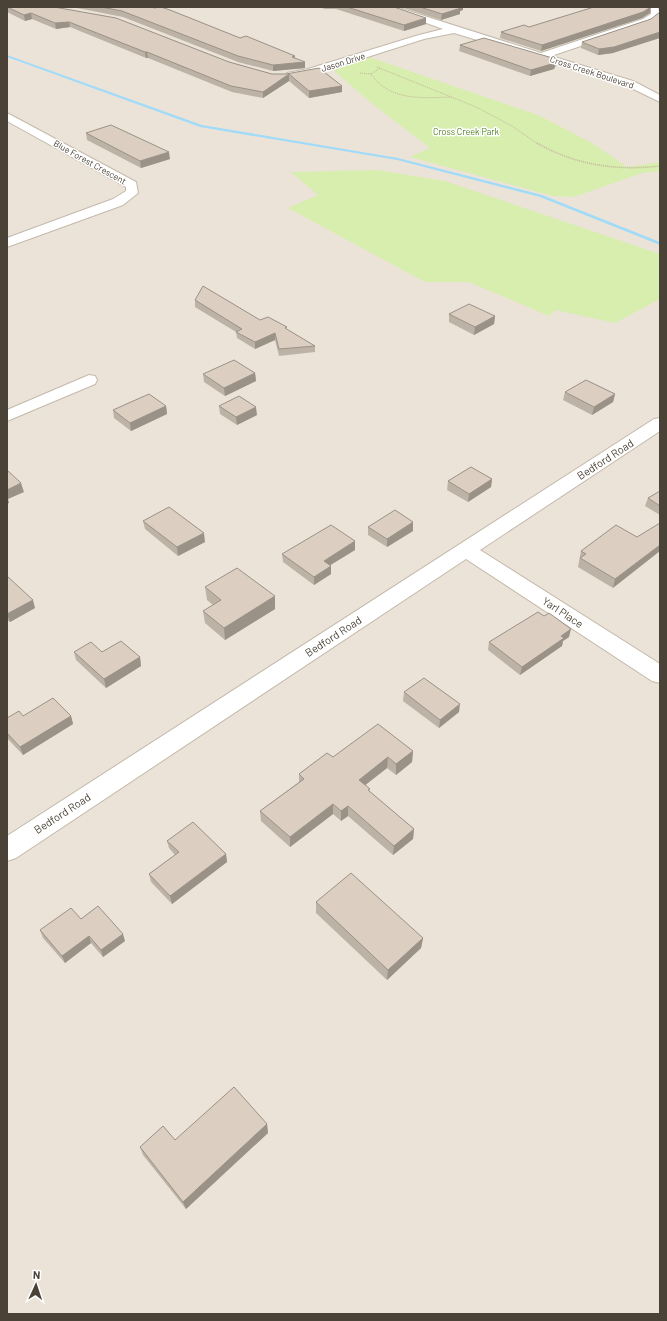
<svg xmlns="http://www.w3.org/2000/svg" width="667" height="1321" viewBox="0 0 667 1321" font-family="Barlow,sans-serif">
<style>
.residential{fill:#ebe3d7}
.green{fill:#d7eeaf}
.lines{fill:none;stroke-linecap:round;stroke-linejoin:round}
.stream{fill:#a1dbf8;fill-rule:evenodd}
.minor-casing{stroke:#c3b9ab;stroke-width:2}
.path-far1{stroke:#c6b49b;stroke-width:1;stroke-dasharray:1 1;stroke-linecap:butt}
.path{stroke:#c6b49b;stroke-width:1.5;stroke-dasharray:1 1;stroke-linecap:butt}
.minor{fill:#fff;fill-rule:evenodd}
.wall{fill:#bdb2a6}
.shaded-wall{fill:#9a9187}
.building{fill:#dccfc1;stroke:#9a9187}
.labels{text-anchor:middle;dominant-baseline:central;stroke-width:3;stroke-linejoin:round;paint-order:stroke}
.far-street-label{font-size:9px;fill:#4b4237;stroke:#fff}
.far-park-label{font-size:9px;fill:#4d7f21;stroke:#fff}
.street-label{font-size:11px;fill:#4b4237;stroke:#fff}
</style>
<rect width="100%" height="100%" fill="#f6f2ea"/>
<path class="residential" d="M7,7H660V1314H7Z"/>
<path class="green" d="M369,57L538,115L592,143L627,167L660,162V171L642,173L574,197L553,196L410,157L430,148L370,102L331,68Z
M377,170L445,181L660,254V299L615,323L556,310L549,316L469,282H425L288,208L318,195L291,172Z"/>
<g class="lines">
<path class="stream" d="M7,55L202,125L398,158L542,195L660,242V245L540,197L397,160L200,127L7,57Z"/>
<g class="minor-casing">
<path id="minor" d="M382,7H396L541,53L643,19L651,14V10L646,7H658L660,16L649,23L551,56L633,81L660,95V102L625,85L454,33L424,39L314,74L287,77L286,75L287,73L308,69L419,35L443,29Z
M7,113L136,182L138,193L123,205L7,247V238L113,199L126,191V187L7,121Z
M89,375L95,376L97,380L95,384L7,421V410Z
M660,418V431L480,550L660,664V683L652,681L466,559L16,858L7,861V836L654,419Z"/>
</g>
<path class="path-far1" d="M377,67L476,107L512,126L538,144
M360,73L371,74C390,101 421,98 451,97
M371,74L380,68"/>
<path class="path" d="M537,143C575,165 616,171 660,166"/>
<use href="#minor" class="minor"/>
</g>
<path class="wall" d="M7,7H54L229,62L272,74H286L342,86V92L309,98L289,81L263,98L232,92L148,58H146L70,27L56,29L32,19L25,21L7,12Z
M72,7H152L240,38L295,56V58L305,68L273,71L238,62L123,17Z
M319,7H394L426,18V24L404,31L336,9H325Z
M401,7H463V10L460,11V14L441,20Z
M650,13L642,18L541,51L500,38L501,32L529,27Z
M582,42L613,53L598,55L581,48Z
M460,45L556,59V65L554,69L530,76L459,51Z
M86,133L170,159L141,168L87,140Z
M195,300L260,320L287,330L315,346V352L279,356L275,340L255,349L237,338L236,332L195,307Z
M449,314L495,316L494,324L474,335L449,322Z
M255,373L256,381L225,396L204,382L203,374Z
M565,392L615,394L613,402L592,415L563,400Z
M166,406L167,414L131,431L114,418L113,410Z
M219,406L257,415L237,425L220,414Z
M492,479L491,487L468,502L447,490L448,481Z
M660,491V515L645,506L648,498Z
M143,521L205,542L178,556L145,529Z
M368,527L413,531L387,547L368,535Z
M637,537L613,588L578,567L581,551Z
M355,550L330,565L331,566V574L314,585L283,562L282,554Z
M7,576L35,608L10,622L7,620Z
M205,587L275,596V609L225,640L205,623L203,611L213,605L207,600Z
M569,637L563,641L562,646L520,675L488,650L489,642Z
M74,652H102L140,657L141,666L106,688L76,660Z
M404,692L459,712L439,728L403,701Z
M23,716H71L73,724L23,755L7,738V718Z
M413,751L412,762L396,775L387,768L365,785L370,792L414,829L413,839L393,855L348,816L341,821L333,814L290,847L261,821L260,811L299,782V774L333,757Z
M167,841L226,854L227,862L172,904L151,882L149,874L175,855L169,848Z
M316,902L423,938L421,948L387,980L316,913Z
M81,919L125,941L103,957L91,943L65,963L43,938L40,930Z
M267,1124L268,1133L186,1209L143,1155L140,1147Z"/>
<path class="shaded-wall" d="M456,7H463V10L460,11V14L441,20L442,14Z
M651,7L650,13L642,18L541,51L542,45Z
M31,13L32,19L25,21L24,15Z
M426,18V24L404,31V25Z
M69,22L70,27L56,29L55,23Z
M660,32V38L613,53L598,55L599,49Z
M145,52H147L148,58H146Z
M556,59V65L554,69L530,76L531,70Z
M305,62V68L273,71V65Z
M289,74V81L263,98V92Z
M342,86V92L309,98V91Z
M169,152L170,159L141,168L140,161Z
M495,316L494,324L474,335L475,327Z
M275,333V340L255,349V342Z
M255,373L256,381L225,396L224,388Z
M615,394L613,402L592,415L594,407Z
M166,406L167,414L131,431L130,423Z
M256,407L257,415L237,425L236,417Z
M492,479L491,487L468,502L469,494Z
M21,483L24,492L8,499L9,503L7,504V490Z
M413,522V531L387,547V539Z
M204,533L205,542L178,556L177,547Z
M355,541V550L324,569V561Z
M660,545V551L613,588L615,579Z
M331,566V574L314,585V577Z
M275,596V609L225,640L224,628Z
M33,600L35,608L10,622L7,614Z
M571,629L569,637L563,641L562,646L520,675L522,667L561,636Z
M140,657L141,666L106,688L104,679Z
M460,704L459,712L439,728L440,720Z
M71,716L73,724L23,755L20,747Z
M413,751L412,762L396,775V764Z
M388,757L387,768L359,790V780Z
M333,804V814L290,847V837Z
M348,806V816L341,821V811Z
M414,829L413,839L393,855L394,846Z
M226,854L227,862L172,904L170,896Z
M123,934L125,941L103,957L101,950Z
M89,936L91,943L65,963L62,956Z
M423,938L421,948L387,980L388,970Z
M267,1124L268,1133L186,1209L183,1202Z"/>
<path class="building" d="M7,7H54L116,18L229,62L272,74H286L319,68L342,86L309,91L289,74L263,92L231,86L147,52H145L69,22L55,23L31,13L24,15Z
M101,7H152L154,8L161,7L170,10L240,38L246,36L295,56L292,57L305,62L273,65L238,56L122,11Z
M347,7H394L426,18L404,25Z
M420,7H457L461,8L442,14Z
M594,7H651L643,12L542,45L501,32L524,25L529,27Z
M660,12V32L614,47L599,49L582,42L651,19Z
M484,38L556,59L555,63L531,70L460,45Z
M111,125L169,152L140,161L86,133Z
M203,286L260,320L268,317L287,327L285,328L315,346L279,349L275,333L255,342L236,332L242,329L195,300Z
M469,304L495,316L475,327L449,314Z
M234,360L255,373L224,388L203,374Z
M586,380L615,394L594,407L565,392Z
M149,394L166,406L130,423L113,410Z
M239,396L256,407L236,417L219,406Z
M471,467L492,479L469,494L448,481Z
M7,470L21,483L7,490Z
M660,491V506L648,498Z
M169,507L204,533L177,547L143,521Z
M395,510L413,522L387,539L368,527Z
M660,523V545L615,579L580,558L586,554L581,551L616,525L637,537Z
M331,525L355,541L324,561L331,566L314,577L282,554Z
M237,568L275,596L224,628L203,611L221,600L205,587Z
M7,576L33,600L7,614Z
M538,612L544,616L549,613L571,629L561,636L564,638L522,667L489,642Z
M121,641L140,657L104,679L74,652L91,642L102,652Z
M424,678L460,704L440,720L404,692Z
M53,698L71,716L20,747L7,733V718L19,711L23,716Z
M378,724L413,751L396,764L388,757L359,780L370,789L368,790L414,829L394,846L348,806L341,811L333,804L290,837L260,811L304,779L299,774L327,753L333,757Z
M193,822L226,854L170,896L149,874L179,852L167,841Z
M351,873L423,938L388,970L316,902Z
M98,906L123,934L101,950L89,936L62,956L40,930L71,908L81,919Z
M234,1087L267,1124L183,1202L140,1147L163,1126L175,1140Z"/>
<g class="labels">
<g class="far-street-label">
<text transform="translate(343 62) rotate(-17)">Jason Drive</text>
<text transform="translate(592 72) rotate(18)">Cross Creek Boulevard</text>
<text transform="translate(90 162) rotate(29)">Blue Forest Crescent</text>
</g>
<g class="far-park-label">
<text x="466" y="131">Cross Creek Park</text>
</g>
<g class="street-label">
<text transform="translate(605 459) rotate(-33)">Bedford Road</text>
<text transform="translate(563 612) rotate(33)">Yarl Place</text>
<text transform="translate(333 636) rotate(-33)">Bedford Road</text>
<text transform="translate(62 813) rotate(-33)">Bedford Road</text>
</g>
</g>
<rect width="667" height="1321" fill="none" stroke="#4b4237" stroke-width="16"/>
<g transform="translate(36 1285) rotate(3)" stroke="#ffffff" stroke-width="3" paint-order="stroke">
<path d="M0-3L7 15L0 10L-7 15Z" fill="#4b4237"/>
<text y="-6" font-size="11" font-weight="bold" text-anchor="middle" fill="#4b4237">N</text>
</g>
</svg>
